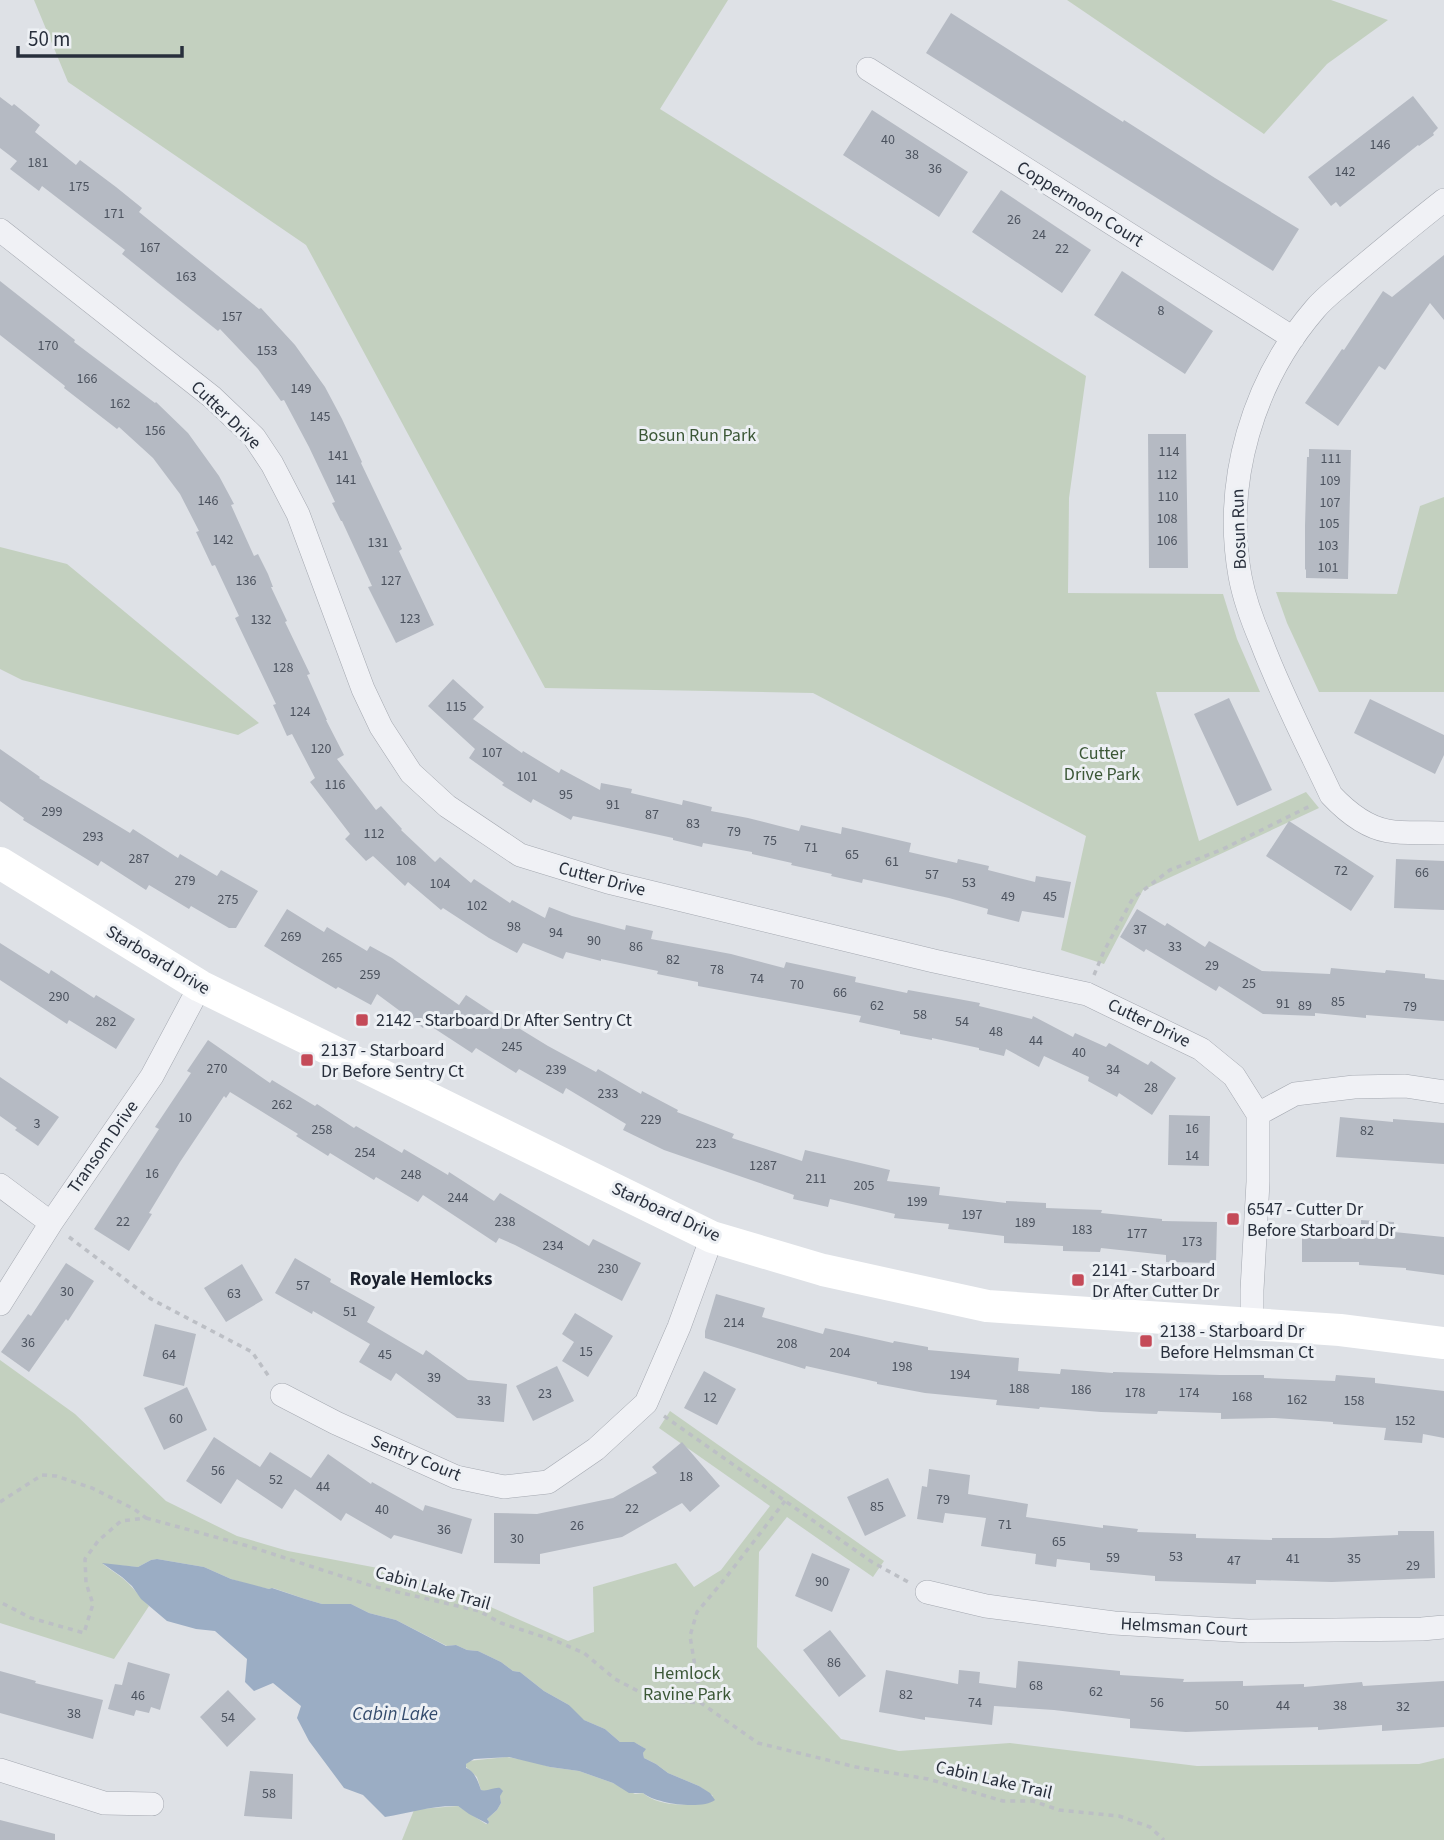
<svg xmlns="http://www.w3.org/2000/svg" width="1444" height="1840" viewBox="0 0 1444 1840" font-family="'Source Sans 3',sans-serif">
<style>
.green{fill:#c3d0bf}
.water{fill:#9badc4}
.building{fill:#b5bac3}
.lines{fill:none;stroke-linecap:round;stroke-linejoin:round}
.street-casing{stroke:#a4a8b0;stroke-width:24}
.path{stroke:#bcbfc5;stroke-width:3.5;stroke-dasharray:5 5;stroke-linecap:butt}
.street{stroke:#f0f1f5;stroke-width:23}
.secondary{stroke:#fff;stroke-width:32}
.poi-dot{fill:#c44a58;stroke:#edf0f4;stroke-width:2.5}
.labels{text-anchor:middle;dominant-baseline:central;stroke-width:6;stroke-linejoin:round;paint-order:stroke}
.number-label{font-size:14px;fill:#4b525e}
.street-label{font-size:18px;fill:#282f3c;stroke:#edf0f4}
.park-label{font-size:18px;fill:#3b5736;stroke:#edf0f4}
.poi-label{font-size:18px;fill:#282f3c;stroke:#edf0f4;text-anchor:start}
.neighbourhood-label{font-size:19px;font-weight:bold;fill:#1a202d;stroke:#edf0f4}
.water-label{font-size:19px;font-style:italic;fill:#354c6d;stroke:#edf0f4}
</style>
<rect width="100%" height="100%" fill="#dee1e6"/>
<path class="green" d="M34,0H728L660,109L1086,376L1069,498L1068,593L1223,594L1237,639L1260,692H1156L1199,841L1306,792L1319,808L1143,890L1104,964L1061,950L1086,836L813,693L545,688L306,245L68,82Z
M1067,0H1331L1388,20L1327,64L1264,134Z
M1444,497V692H1319L1287,623L1276,592L1397,594L1420,506Z
M0,547L67,564L259,723L238,735L22,680L0,669Z
M0,1360L75,1414L166,1501L237,1536L288,1551L399,1572L477,1601L568,1641L594,1632L593,1587L676,1563L694,1587L721,1570L770,1506L659,1428L670,1411L884,1561L873,1577L787,1517L759,1552L757,1647L841,1739L899,1751L1010,1743L1197,1766L1419,1764L1444,1758V1840H402L414,1810L420,1809L458,1806L486,1824L489,1823L487,1819L497,1810L501,1803L500,1796L481,1790L477,1777L465,1766L468,1761L507,1757L531,1761L550,1767L579,1771L613,1783L635,1794L643,1793C653,1802 673,1806 686,1804C695,1804 705,1799 713,1796L699,1786L668,1773L656,1764L644,1758L643,1753L645,1749C635,1741 633,1743 620,1742L605,1729L579,1718L569,1705L544,1691L520,1672L513,1671L501,1662L478,1651L467,1650L456,1645L447,1646L396,1620L369,1613L351,1604H322L305,1599L273,1588L269,1589L250,1585L231,1579L204,1567L157,1559L151,1560L138,1567L103,1564C112,1571 121,1576 128,1583C135,1590 141,1598 149,1606L114,1659L0,1623Z"/>
<path class="water" d="M157,1559L204,1567L231,1579L269,1589L272,1588L305,1599L322,1604H351L369,1613L396,1620L446,1646L456,1645L467,1650L478,1651L501,1662L513,1671L520,1672L544,1691L569,1705L584,1720L605,1729L620,1742H634L646,1749L643,1753L644,1758L656,1764L668,1773L699,1786L710,1793L715,1800C702,1810 656,1804 643,1793H629L613,1783L579,1771L550,1767L509,1757L474,1759L466,1764V1768C475,1771 478,1782 481,1790C487,1792 494,1787 500,1788L503,1791L500,1796L501,1803L497,1810L487,1819L489,1822L488,1824L469,1814L458,1806C433,1805 409,1813 385,1817L363,1795L344,1788L309,1741L297,1718L301,1706L273,1683L254,1691L245,1682L247,1659L215,1631L196,1629L167,1621L141,1599L132,1586L122,1577L102,1563L138,1567L151,1560Z"/>
<path class="building" d="M951,13L1123,122L1124,120L1215,178L1299,229L1273,271L926,53Z
M1413,96L1438,128L1433,133L1434,135L1419,146L1418,145L1340,207L1336,202L1331,206L1308,177Z
M0,97L12,106L14,104L40,125L35,132L76,165L80,160L116,187L142,208L139,212L259,309L261,308L295,345L325,387L342,419L362,462L361,463L402,549L399,551L434,625L396,643L368,587L372,586L342,521H341L332,503L335,502L309,447L284,400L281,401L258,369L220,329L218,331L158,283L122,254L125,250L42,186L39,191L10,169L17,161L0,148Z
M872,110L968,172L939,217L843,155Z
M1001,190L1091,250L1062,293L972,232Z
M1444,255V320L1430,303L1385,370L1379,366L1338,426L1305,403L1342,349L1344,350L1383,291L1392,297Z
M1122,271L1213,331L1185,374L1094,315Z
M0,281L75,340L74,342L155,403L156,402L188,433L219,476L234,504L231,505L254,556L258,554L268,574L273,587H271L287,621L285,622L310,674L307,675L327,720H326L344,755L337,759L376,810L381,806L402,829L401,830L435,862L440,857L471,883L474,879L510,903L512,900L545,918L549,907L572,916L625,930L626,925L653,931L651,939L731,954L784,968L786,962L856,977L855,982L907,993L908,990L953,998L980,1003L979,1006L1032,1019L1033,1016L1073,1037L1075,1033L1106,1047L1109,1043L1148,1065L1151,1061L1176,1078L1152,1115L1119,1093L1117,1097L1088,1081L1089,1077L1044,1056L1039,1067L1006,1049L1004,1056L979,1050V1048L932,1038V1040L900,1034V1031L859,1022L861,1016L698,986V982L657,974L658,971L601,959V961L566,952L563,959L523,943L517,953L489,938L443,908L441,910L408,882L405,886L373,856L366,861L345,839L350,834L310,782L315,778L292,734L287,736L273,705L276,704L235,618L239,616L215,565L212,566L196,532L199,531L180,494L153,458L119,427L117,429L64,388L65,386L0,335Z
M1148,434H1186L1188,568H1149Z
M1309,449L1351,450L1348,579L1306,578V570L1305,569V526L1307,457H1309Z
M453,679L484,707L473,719L522,753L523,751L559,773L561,769L600,790L601,783L632,789L631,793L682,805L683,800L712,807L711,811L748,818L799,831L801,825L841,834L842,827L911,843L909,852L957,863L958,859L989,866L988,870L1035,882L1036,876L1071,882L1064,918L1022,911L1019,922L987,914L988,909L949,898L863,879L862,883L831,876L832,874L791,865L792,863L752,854V852L703,843L702,847L673,840V838L573,816L571,820L533,799L531,803L502,785L504,783L469,758L475,749L428,706Z
M1229,698L1272,790L1237,806L1194,714Z
M1370,699L1444,735V755L1435,774L1354,733Z
M0,749L40,777L39,778L130,833L133,829L178,858L180,854L217,876L221,870L258,891L236,928H229L191,906L189,909L149,885L146,890L101,861L98,866L23,820L24,818L0,801Z
M1289,821L1374,876L1351,911L1266,856Z
M1396,859L1444,861V910L1394,908Z
M287,909L324,932L327,927L367,951L370,946L392,958L459,1005L466,995L507,1022V1021L548,1046L596,1072L598,1069L641,1094L642,1091L678,1110L677,1112L734,1134L732,1138L802,1161L805,1150L890,1170L887,1181L940,1187L939,1195L1006,1203V1201L1046,1203V1208L1102,1210L1101,1213L1162,1219V1221L1217,1222L1216,1263L1166,1262V1255L1101,1248L1100,1252L1063,1251V1246L1004,1243V1236L948,1229L949,1224L894,1218L895,1214L830,1199L828,1207L793,1199L794,1195L664,1150L623,1130L626,1124L566,1088L563,1094L519,1069L516,1073L476,1048L472,1053L426,1023L423,1028L377,994L371,1005L338,987L336,989L295,965L264,946Z
M1137,909L1165,926L1167,923L1205,947L1209,941L1262,971L1330,974L1331,968L1385,973L1386,970L1425,974V978L1444,980V1021L1366,1015V1018L1315,1013V1016L1263,1014L1219,986L1216,991L1146,949L1144,952L1120,937Z
M0,943L49,974L51,970L94,998L96,995L135,1019L116,1049L69,1020L67,1024L0,980Z
M208,1040L270,1083L272,1080L315,1106L317,1104L354,1128L356,1126L402,1153L404,1149L448,1175L449,1172L494,1201L500,1193L589,1246L593,1239L641,1263L622,1301L515,1245L499,1238L496,1243L423,1195L418,1202L376,1177L374,1180L330,1153L328,1156L296,1136L298,1134L230,1092L226,1098L224,1096L180,1162L149,1213L152,1214L129,1251L94,1229L159,1129L155,1127L191,1073L187,1071Z
M0,1077L59,1117L38,1146L15,1130L17,1128L0,1116Z
M1169,1115L1210,1116L1209,1166L1168,1165Z
M1340,1117L1393,1122V1119L1444,1123V1164L1336,1157Z
M1361,1220L1394,1222V1232L1444,1237V1275L1406,1270V1268L1359,1265V1262H1302V1224L1361,1225Z
M295,1258L331,1279L330,1282L375,1307L367,1322L423,1355L426,1350L468,1380L507,1384L504,1422L457,1418L396,1373L391,1381L359,1362L370,1344L313,1311L312,1314L275,1293Z
M66,1263L94,1281L68,1321L66,1319L29,1372L1,1352L28,1314L31,1316Z
M242,1264L263,1300L226,1322L204,1288Z
M716,1294L765,1308L762,1317L823,1334L825,1328L893,1343L894,1341L928,1347V1350L1019,1358L1018,1371L1060,1374L1061,1369L1113,1373V1372L1220,1375H1264V1378L1335,1381L1336,1375L1375,1378V1383L1444,1391V1438L1423,1434L1422,1443L1384,1440L1386,1428L1333,1424V1422L1275,1418L1221,1419V1413L1158,1411L1157,1414L1101,1412L1040,1407L1039,1409L996,1405L997,1400L925,1393L877,1384V1382L806,1366L805,1369L705,1338V1331Z
M575,1313L613,1336L588,1377L562,1361L574,1342L562,1334Z
M155,1324L196,1334L184,1386L143,1376Z
M557,1366L574,1401L533,1421L516,1386Z
M704,1371L736,1389L717,1425L684,1408Z
M187,1387L207,1430L164,1450L144,1408Z
M214,1437L260,1467L270,1452L311,1478L328,1454L371,1484L372,1482L423,1511L425,1505L472,1519L462,1554L394,1535L391,1539L346,1513L341,1521L295,1489L282,1509L237,1479L221,1504L186,1481Z
M682,1442L720,1486L690,1512L682,1503L622,1537L540,1554V1564L494,1563V1513L537,1514L613,1498L657,1473L652,1467Z
M929,1469L970,1475L968,1494L1028,1504L1026,1517L1103,1528V1525L1138,1529L1137,1532L1196,1534V1538L1272,1540V1538H1330L1398,1535V1531H1434L1435,1578L1332,1582L1256,1580V1584L1155,1581V1576L1090,1570V1563L1057,1559L1056,1567L1035,1564L1036,1554L981,1546L986,1518L945,1513L943,1523L917,1519L922,1486L927,1487Z
M888,1478L906,1516L865,1536L847,1497Z
M812,1553L850,1569L832,1612L795,1596Z
M830,1630L866,1676L839,1697L803,1650Z
M1018,1661L1120,1671V1675L1184,1679L1183,1682L1243,1681V1686L1304,1684V1687L1362,1682L1363,1686L1444,1681V1727L1382,1731V1725L1318,1730V1727L1186,1732L1130,1728V1719L1054,1710L994,1706L992,1725L925,1717V1720L879,1712L886,1670L958,1684L959,1670L980,1672L979,1683L1016,1688Z
M128,1662L170,1674L160,1710L151,1707L149,1713L136,1710L134,1716L108,1709L115,1684L122,1685Z
M0,1671L36,1681L35,1683L103,1700L93,1739L0,1713Z
M228,1690L256,1719L227,1747L200,1717Z
M250,1771L293,1774L292,1819L244,1816Z
M0,1820L55,1834V1840H0Z"/>
<g class="lines">
<g class="street-casing">
<path id="street" d="M868,69L1293,338
M1444,200C1412,225 1381,251 1350,277C1339,287 1325,297 1315,309C1253,381 1223,481 1240,576C1244,598 1252,620 1261,641C1281,694 1307,744 1331,795C1346,811 1365,827 1388,831C1405,834 1426,832 1444,833
M0,230L212,397L254,437L272,464L298,514L363,689L381,727L411,773L447,806L520,855L608,882L934,961L1087,994L1201,1049L1234,1076L1258,1114V1182L1252,1290V1324
M1258,1114L1295,1094L1354,1087L1405,1086L1444,1092
M0,1185L51,1223
M0,1304L51,1223L152,1076L200,986
M282,1395L336,1423L456,1477L504,1487L548,1482L596,1449L646,1403L679,1327L712,1237
M927,1592L986,1606L1114,1623L1248,1631L1422,1629L1444,1627
M0,1770L104,1803L152,1804"/>
</g>
<path class="path" d="M1094,975L1104,951L1133,898L1170,870L1223,849L1312,805
M69,1237L151,1299L252,1352L270,1378
M664,1416L872,1562L910,1583
M0,1502L42,1475L56,1476L92,1488L134,1509L146,1518L121,1521L98,1541L85,1559L86,1583L93,1604L84,1633L31,1618L0,1602
M146,1518L248,1546L372,1586L479,1611L501,1623L556,1641L584,1653L615,1679L655,1700L701,1703L758,1743L856,1767L928,1779L1003,1801H1033L1059,1810L1119,1816L1150,1827L1164,1840
M701,1703L690,1636L697,1612L724,1580L785,1501"/>
<use href="#street" class="street"/>
<path class="secondary" d="M0,863L200,986L712,1237L823,1270L987,1306L1340,1330L1444,1343"/>
</g>
<g class="poi-dot">
<rect x="355" y="1013" width="14" height="14" rx="3.5"/>
<rect x="300" y="1053" width="14" height="14" rx="3.5"/>
<rect x="1226" y="1212" width="14" height="14" rx="3.5"/>
<rect x="1071" y="1273" width="14" height="14" rx="3.5"/>
<rect x="1139" y="1334" width="14" height="14" rx="3.5"/>
</g>
<g class="labels">
<g class="number-label">
<text x="888" y="140">40</text>
<text x="1380" y="145">146</text>
<text x="912" y="155">38</text>
<text x="38" y="163">181</text>
<text x="935" y="169">36</text>
<text x="1345" y="172">142</text>
<text x="79" y="187">175</text>
<text x="114" y="214">171</text>
<text x="1014" y="220">26</text>
<text x="1039" y="235">24</text>
<text x="150" y="248">167</text>
<text x="1062" y="249">22</text>
<text x="186" y="277">163</text>
<text x="1161" y="311">8</text>
<text x="232" y="317">157</text>
<text x="48" y="346">170</text>
<text x="267" y="351">153</text>
<text x="87" y="379">166</text>
<text x="301" y="389">149</text>
<text x="120" y="404">162</text>
<text x="320" y="417">145</text>
<text x="155" y="431">156</text>
<text x="1169" y="452">114</text>
<text x="338" y="456">141</text>
<text x="1331" y="459">111</text>
<text x="1167" y="475">112</text>
<text x="346" y="480">141</text>
<text x="1330" y="481">109</text>
<text x="1168" y="497">110</text>
<text x="208" y="501">146</text>
<text x="1330" y="503">107</text>
<text x="1167" y="519">108</text>
<text x="1329" y="524">105</text>
<text x="223" y="540">142</text>
<text x="1167" y="541">106</text>
<text x="378" y="543">131</text>
<text x="1328" y="546">103</text>
<text x="1328" y="568">101</text>
<text x="246" y="581">136</text>
<text x="391" y="581">127</text>
<text x="410" y="619">123</text>
<text x="261" y="620">132</text>
<text x="283" y="668">128</text>
<text x="456" y="707">115</text>
<text x="300" y="712">124</text>
<text x="321" y="749">120</text>
<text x="492" y="753">107</text>
<text x="527" y="777">101</text>
<text x="335" y="785">116</text>
<text x="566" y="795">95</text>
<text x="613" y="805">91</text>
<text x="52" y="812">299</text>
<text x="652" y="815">87</text>
<text x="693" y="824">83</text>
<text x="734" y="832">79</text>
<text x="374" y="834">112</text>
<text x="93" y="837">293</text>
<text x="770" y="841">75</text>
<text x="811" y="848">71</text>
<text x="852" y="855">65</text>
<text x="139" y="859">287</text>
<text x="406" y="861">108</text>
<text x="892" y="862">61</text>
<text x="1341" y="871">72</text>
<text x="1422" y="873">66</text>
<text x="932" y="875">57</text>
<text x="185" y="881">279</text>
<text x="969" y="883">53</text>
<text x="440" y="884">104</text>
<text x="1008" y="897">49</text>
<text x="1050" y="897">45</text>
<text x="228" y="900">275</text>
<text x="477" y="906">102</text>
<text x="514" y="927">98</text>
<text x="1140" y="930">37</text>
<text x="556" y="933">94</text>
<text x="291" y="937">269</text>
<text x="594" y="941">90</text>
<text x="636" y="947">86</text>
<text x="1175" y="947">33</text>
<text x="332" y="958">265</text>
<text x="673" y="960">82</text>
<text x="1212" y="966">29</text>
<text x="717" y="970">78</text>
<text x="370" y="975">259</text>
<text x="757" y="979">74</text>
<text x="1249" y="984">25</text>
<text x="797" y="985">70</text>
<text x="840" y="993">66</text>
<text x="59" y="997">290</text>
<text x="1338" y="1002">85</text>
<text x="1283" y="1004">91</text>
<text x="877" y="1006">62</text>
<text x="1305" y="1006">89</text>
<text x="1410" y="1007">79</text>
<text x="920" y="1015">58</text>
<text x="106" y="1022">282</text>
<text x="962" y="1022">54</text>
<text x="996" y="1032">48</text>
<text x="1036" y="1041">44</text>
<text x="512" y="1047">245</text>
<text x="1079" y="1053">40</text>
<text x="217" y="1069">270</text>
<text x="556" y="1070">239</text>
<text x="1113" y="1070">34</text>
<text x="1151" y="1088">28</text>
<text x="608" y="1094">233</text>
<text x="282" y="1105">262</text>
<text x="185" y="1118">10</text>
<text x="651" y="1120">229</text>
<text x="37" y="1124">3</text>
<text x="1192" y="1129">16</text>
<text x="322" y="1130">258</text>
<text x="1367" y="1131">82</text>
<text x="706" y="1144">223</text>
<text x="365" y="1153">254</text>
<text x="1192" y="1156">14</text>
<text x="763" y="1166">1287</text>
<text x="152" y="1174">16</text>
<text x="411" y="1175">248</text>
<text x="816" y="1179">211</text>
<text x="864" y="1186">205</text>
<text x="458" y="1198">244</text>
<text x="917" y="1202">199</text>
<text x="972" y="1215">197</text>
<text x="123" y="1222">22</text>
<text x="505" y="1222">238</text>
<text x="1025" y="1223">189</text>
<text x="1082" y="1230">183</text>
<text x="1137" y="1234">177</text>
<text x="1192" y="1242">173</text>
<text x="553" y="1246">234</text>
<text x="608" y="1269">230</text>
<text x="303" y="1286">57</text>
<text x="67" y="1292">30</text>
<text x="234" y="1294">63</text>
<text x="350" y="1312">51</text>
<text x="734" y="1323">214</text>
<text x="28" y="1343">36</text>
<text x="787" y="1344">208</text>
<text x="586" y="1352">15</text>
<text x="840" y="1353">204</text>
<text x="169" y="1355">64</text>
<text x="385" y="1355">45</text>
<text x="902" y="1367">198</text>
<text x="960" y="1375">194</text>
<text x="434" y="1378">39</text>
<text x="1019" y="1389">188</text>
<text x="1081" y="1390">186</text>
<text x="1135" y="1393">178</text>
<text x="1189" y="1393">174</text>
<text x="545" y="1394">23</text>
<text x="1242" y="1397">168</text>
<text x="710" y="1398">12</text>
<text x="1297" y="1400">162</text>
<text x="484" y="1401">33</text>
<text x="1354" y="1401">158</text>
<text x="176" y="1419">60</text>
<text x="1405" y="1421">152</text>
<text x="218" y="1471">56</text>
<text x="686" y="1477">18</text>
<text x="276" y="1480">52</text>
<text x="323" y="1487">44</text>
<text x="943" y="1500">79</text>
<text x="877" y="1507">85</text>
<text x="632" y="1509">22</text>
<text x="382" y="1510">40</text>
<text x="1005" y="1525">71</text>
<text x="577" y="1526">26</text>
<text x="444" y="1530">36</text>
<text x="517" y="1539">30</text>
<text x="1059" y="1542">65</text>
<text x="1176" y="1557">53</text>
<text x="1113" y="1558">59</text>
<text x="1293" y="1559">41</text>
<text x="1354" y="1559">35</text>
<text x="1234" y="1561">47</text>
<text x="1413" y="1566">29</text>
<text x="822" y="1582">90</text>
<text x="834" y="1663">86</text>
<text x="1036" y="1686">68</text>
<text x="1096" y="1692">62</text>
<text x="906" y="1695">82</text>
<text x="138" y="1696">46</text>
<text x="975" y="1703">74</text>
<text x="1157" y="1703">56</text>
<text x="1222" y="1706">50</text>
<text x="1283" y="1706">44</text>
<text x="1340" y="1706">38</text>
<text x="1403" y="1707">32</text>
<text x="74" y="1714">38</text>
<text x="228" y="1718">54</text>
<text x="269" y="1794">58</text>
</g>
<g class="street-label">
<text transform="translate(1080 204) rotate(32)">Coppermoon Court</text>
<text transform="translate(226 415) rotate(44)">Cutter Drive</text>
<text transform="translate(1239 529) rotate(-92)">Bosun Run</text>
<text transform="translate(602 879) rotate(15)">Cutter Drive</text>
<text transform="translate(158 960) rotate(31)">Starboard Drive</text>
<text transform="translate(1149 1023) rotate(26)">Cutter Drive</text>
<text transform="translate(103 1147) rotate(-55)">Transom Drive</text>
<text transform="translate(666 1212) rotate(25)">Starboard Drive</text>
<text transform="translate(416 1458) rotate(22)">Sentry Court</text>
<text transform="translate(433 1588) rotate(16)">Cabin Lake Trail</text>
<text transform="translate(1184 1627) rotate(3)">Helmsman Court</text>
<text transform="translate(994 1780) rotate(13)">Cabin Lake Trail</text>
</g>
<g class="park-label">
<text x="697" y="435">Bosun Run Park</text>
<text x="1102" y="753">Cutter<tspan x="1102" dy="21">Drive Park</tspan></text>
<text x="687" y="1673">Hemlock<tspan x="687" dy="21">Ravine Park</tspan></text>
</g>
<g class="poi-label">
<text x="376" y="1020">2142 - Starboard Dr After Sentry Ct</text>
<text x="321" y="1050">2137 - Starboard<tspan x="321" dy="21">Dr Before Sentry Ct</tspan></text>
<text x="1247" y="1209">6547 - Cutter Dr<tspan x="1247" dy="21">Before Starboard Dr</tspan></text>
<text x="1092" y="1270">2141 - Starboard<tspan x="1092" dy="21">Dr After Cutter Dr</tspan></text>
<text x="1160" y="1331">2138 - Starboard Dr<tspan x="1160" dy="21">Before Helmsman Ct</tspan></text>
</g>
<g class="neighbourhood-label">
<text x="421" y="1279">Royale Hemlocks</text>
</g>
<g class="water-label">
<text x="395" y="1714">Cabin Lake</text>
</g>
</g>
<path d="M18 46v10h164v-10" fill="none" stroke="#282f3c" stroke-width="3.5"/>
<text x="28" y="46" font-size="21" fill="#282f3c" stroke="#edf0f4" stroke-width="5" paint-order="stroke">50 m</text>
</svg>
